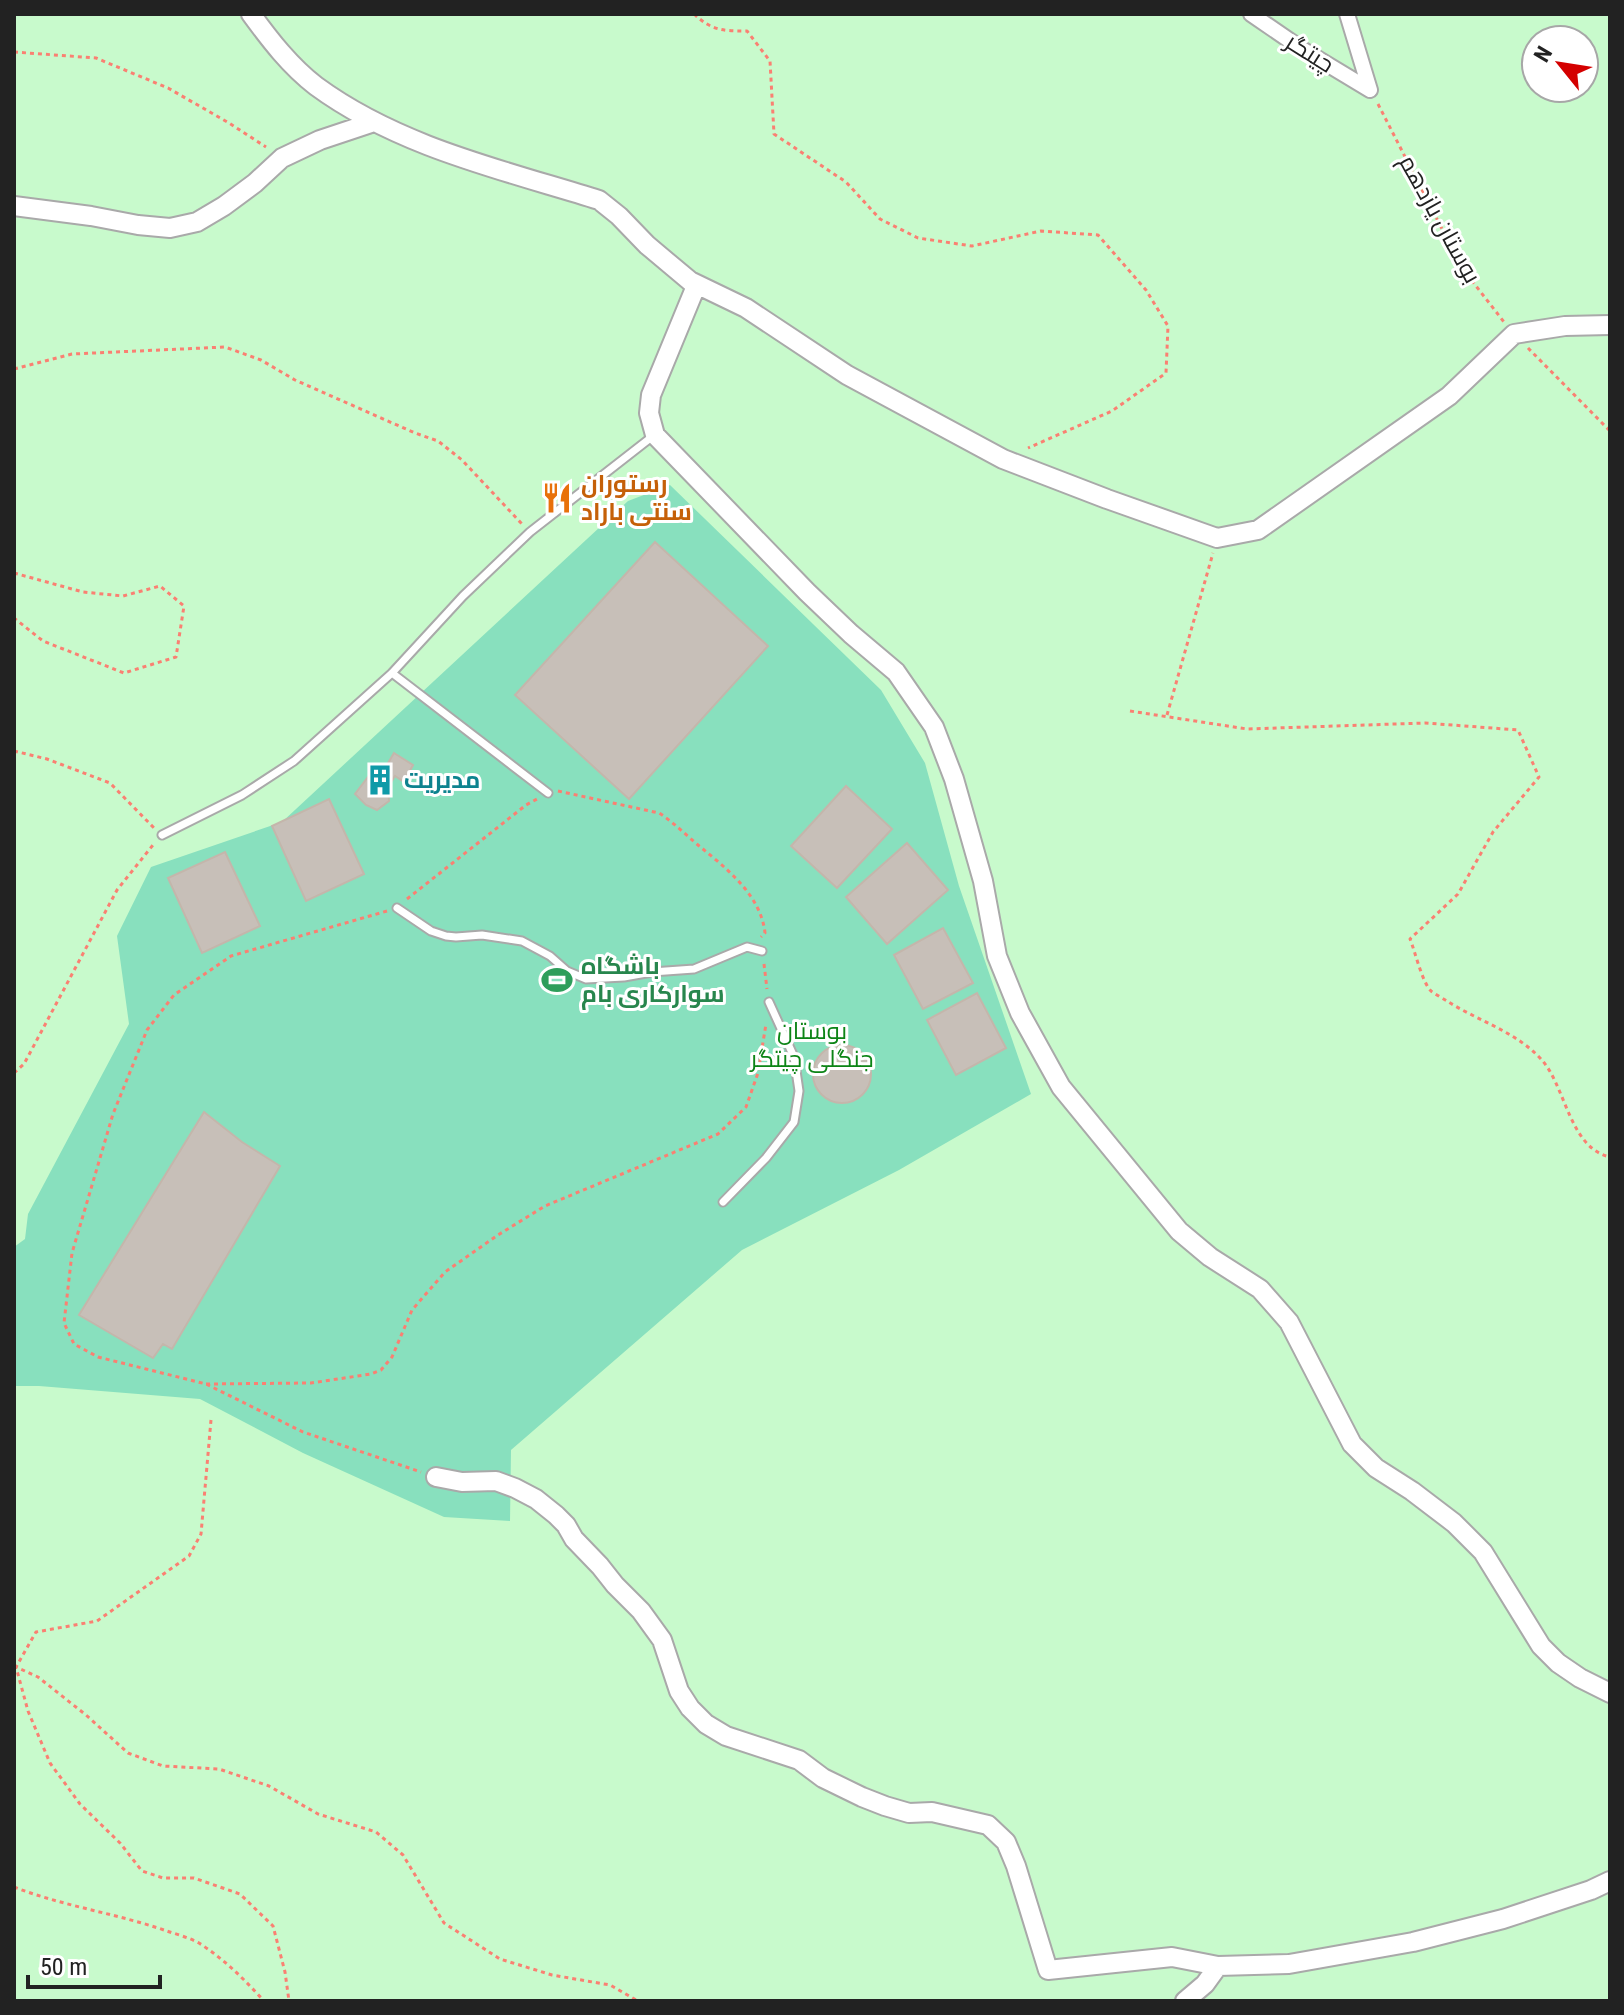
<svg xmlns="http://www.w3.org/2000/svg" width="1624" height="2015" viewBox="0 0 1624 2015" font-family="'Roboto Condensed',Cairo,sans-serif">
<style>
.park{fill:#c8facc;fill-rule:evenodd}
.pitch{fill:#88e0be}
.building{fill:#c7bfb8;stroke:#c4b6ab;stroke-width:2}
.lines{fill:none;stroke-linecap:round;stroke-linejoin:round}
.service-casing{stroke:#a9a9a9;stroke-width:11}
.minor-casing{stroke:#a9a9a9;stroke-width:18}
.tertiary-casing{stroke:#a9a9a9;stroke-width:22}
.path{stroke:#fa8072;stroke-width:3;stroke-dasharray:4 4;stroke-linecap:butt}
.service{stroke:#fff;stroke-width:7}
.minor{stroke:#fff;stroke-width:14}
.tertiary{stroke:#fff;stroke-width:18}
.labels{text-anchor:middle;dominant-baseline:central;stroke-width:6;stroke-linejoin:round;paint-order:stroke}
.street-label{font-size:24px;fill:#222;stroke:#fff}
.food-label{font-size:24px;font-weight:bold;fill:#c56008;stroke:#fff;text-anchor:start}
.culture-label{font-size:24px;font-weight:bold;fill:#0d838f;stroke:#fff;text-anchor:start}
.leisure-label{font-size:24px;font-weight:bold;fill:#27864d;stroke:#fff;text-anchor:start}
.park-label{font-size:24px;fill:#0c8416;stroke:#fff}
</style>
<rect width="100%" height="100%" fill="#f2efe9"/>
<path class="park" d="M14,14H1610V2001H14ZM1536,40H1584V88H1536Z"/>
<path class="pitch" d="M670,485L881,690L925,763L959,886L1031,1094L899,1170L742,1250L511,1450L510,1521L444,1517L303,1453L200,1399L39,1386H14V1247L25,1239L28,1214L129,1024L117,936L151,867L282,822L628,501Z"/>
<path class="building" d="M655,542L768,646L629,799L515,695Z
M394,753L413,765L404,782L395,776L388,787L389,801L377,810L366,805L355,794L368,777L381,775Z
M846,786L892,829L837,888L791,846Z
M329,799L364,874L306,901L272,826Z
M907,843L948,890L887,944L846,897Z
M225,852L260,926L202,953L168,878Z
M943,928L973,983L923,1009L894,955Z
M977,993L1006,1048L956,1075L927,1020Z
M813 1074a29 29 0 1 1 58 0a29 29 0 1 1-58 0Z
M204,1112L242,1142L280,1166L172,1349L163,1344L153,1358L79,1315Z"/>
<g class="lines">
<g class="service-casing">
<path id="service" d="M392,673L548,793
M162,835L242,795L294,761L392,673L463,596L530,532L653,436
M397,908L431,931L446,936L456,937L482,935L522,941L550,956L567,971L586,979L624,977L652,972L694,969L747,947L762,951
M723,1202L766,1158L794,1122L799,1091L794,1057L769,1002"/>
</g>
<g class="minor-casing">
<path id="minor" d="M1251,14L1302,49L1370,90
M1347,14L1370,90"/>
</g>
<g class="tertiary-casing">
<path id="tertiary" d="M251,14C270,40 290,66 316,86C399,147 503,170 599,200L619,216L647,245L690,281L746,308L847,375L1003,459L1107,499L1217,538L1258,530L1449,396L1514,334L1565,326L1610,325
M14,206L91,216L138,225L170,228L197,222L224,206L255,183L282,158L320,140L374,122
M696,286L651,395L649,413L655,435L807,592L851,634L896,672L934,727L954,779L983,881L997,956L1020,1013L1061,1087L1179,1231L1210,1257L1260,1289L1289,1322L1352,1444L1376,1468L1412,1491L1454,1523L1483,1552L1541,1646L1558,1663L1580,1678L1610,1693
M436,1477L462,1482L496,1481L515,1488L536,1499L556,1515L566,1525L574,1539L600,1566L615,1585L641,1611L662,1640L679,1691L690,1708L706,1724L726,1736L799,1760L823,1778L862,1797L885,1806L909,1813L932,1812L988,1825L1006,1842L1016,1866L1048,1970L1172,1957L1218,1966L1289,1964L1413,1942L1503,1919L1591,1890L1610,1881
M1185,2001L1205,1984L1218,1966"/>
</g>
<path class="path" d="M694,14C712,31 724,31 747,31L770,61L774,134L846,182L880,219L918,238L972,246L1041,231L1098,235L1146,290L1168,326L1166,373L1112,411L1028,448
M14,52L96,58L168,88L229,123L266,147
M1378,104L1462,268L1504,322
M1528,348L1610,431
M14,369L72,354L225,347L261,360L295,380L415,433L438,441L462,460L522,524
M14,573L83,592L123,596L160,586L184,606L176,657L124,673L43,641L14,618
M1130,711L1247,729L1425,723L1518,730L1539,777L1493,832L1458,894L1410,939C1415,951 1422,982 1431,991C1435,994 1442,998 1447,1001C1478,1021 1515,1031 1541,1059C1566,1086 1569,1148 1610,1157
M1167,715L1213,553
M14,751L47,759L110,783L154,828
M558,791L659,813C673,822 685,834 698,845C726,868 761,895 765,933L761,937
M407,899L526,805L537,799
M387,911L231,956L174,995L147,1030L113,1114L72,1253L64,1323L74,1344L98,1357L206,1384L303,1432L421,1472
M764,964L767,989
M14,1073L24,1064L117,890L153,845
M206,1384L311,1383L371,1374L381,1370L392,1357L412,1310L445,1272L498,1235L545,1206L718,1134L746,1107L758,1073L766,1024
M211,1420L201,1534L189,1556L97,1621L36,1632L16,1667L28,1711L50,1763L80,1804L120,1843L142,1871L163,1878H194L240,1894L273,1926L285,1972L289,2001
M14,1666L38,1677L86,1715L128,1753L163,1766L219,1769L269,1786L318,1814L376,1832L403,1855L444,1923L500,1959L552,1975L610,1985L638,2001
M14,1887C63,1906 114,1913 164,1930C175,1934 188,1937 199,1943C224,1959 244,1979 264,2001"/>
<use href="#service" class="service"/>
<use href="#minor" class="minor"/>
<use href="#tertiary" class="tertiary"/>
</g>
<defs>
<g id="restaurant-bare" transform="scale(2.4)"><path d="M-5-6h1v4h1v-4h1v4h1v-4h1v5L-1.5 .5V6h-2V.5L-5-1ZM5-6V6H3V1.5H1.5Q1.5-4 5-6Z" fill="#e8710a" stroke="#fff" stroke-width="2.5" paint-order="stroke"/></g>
<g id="building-bare" transform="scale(2.4)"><path d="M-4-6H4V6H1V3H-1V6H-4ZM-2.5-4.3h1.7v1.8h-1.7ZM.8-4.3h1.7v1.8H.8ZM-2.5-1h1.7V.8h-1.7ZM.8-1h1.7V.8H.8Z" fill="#0f9aa8" stroke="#fff" stroke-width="2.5" paint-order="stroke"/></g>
<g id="stadium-bare" transform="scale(2.4)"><path d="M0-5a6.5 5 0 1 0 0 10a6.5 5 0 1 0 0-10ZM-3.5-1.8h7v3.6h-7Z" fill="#2e9e5b" stroke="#fff" stroke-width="2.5" paint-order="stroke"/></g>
</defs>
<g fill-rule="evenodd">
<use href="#restaurant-bare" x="557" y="498"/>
<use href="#building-bare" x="380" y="780"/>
<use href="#stadium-bare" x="557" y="980"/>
</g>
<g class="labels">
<g class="street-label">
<text transform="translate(1310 53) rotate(32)">چیتگر</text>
<text transform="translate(1440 219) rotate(61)">بوستان یازدهم</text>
</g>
<g class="food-label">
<text x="581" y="484">رستوران<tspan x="581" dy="28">سنتی باراد</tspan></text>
</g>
<g class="culture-label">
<text x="404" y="780">مدیریت</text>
</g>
<g class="leisure-label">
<text x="581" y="966">باشگاه<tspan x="581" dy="28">سوارکاری بام</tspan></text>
</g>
<g class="park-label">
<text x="812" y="1031">بوستان<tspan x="812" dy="28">جنگلی چیتگر</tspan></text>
</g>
</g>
<rect width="1624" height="2015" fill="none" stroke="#222222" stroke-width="32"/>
<g transform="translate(1560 64) rotate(300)"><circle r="38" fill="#ffffff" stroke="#a7a7a7" stroke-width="2"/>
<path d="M0-6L14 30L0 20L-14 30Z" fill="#d40000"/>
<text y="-12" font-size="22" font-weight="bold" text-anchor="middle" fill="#222222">N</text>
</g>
<path d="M28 1975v12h132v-12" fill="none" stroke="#222222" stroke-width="4"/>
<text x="40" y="1975" font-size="24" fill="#222222" stroke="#ffffff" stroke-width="6" paint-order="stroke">50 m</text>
</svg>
